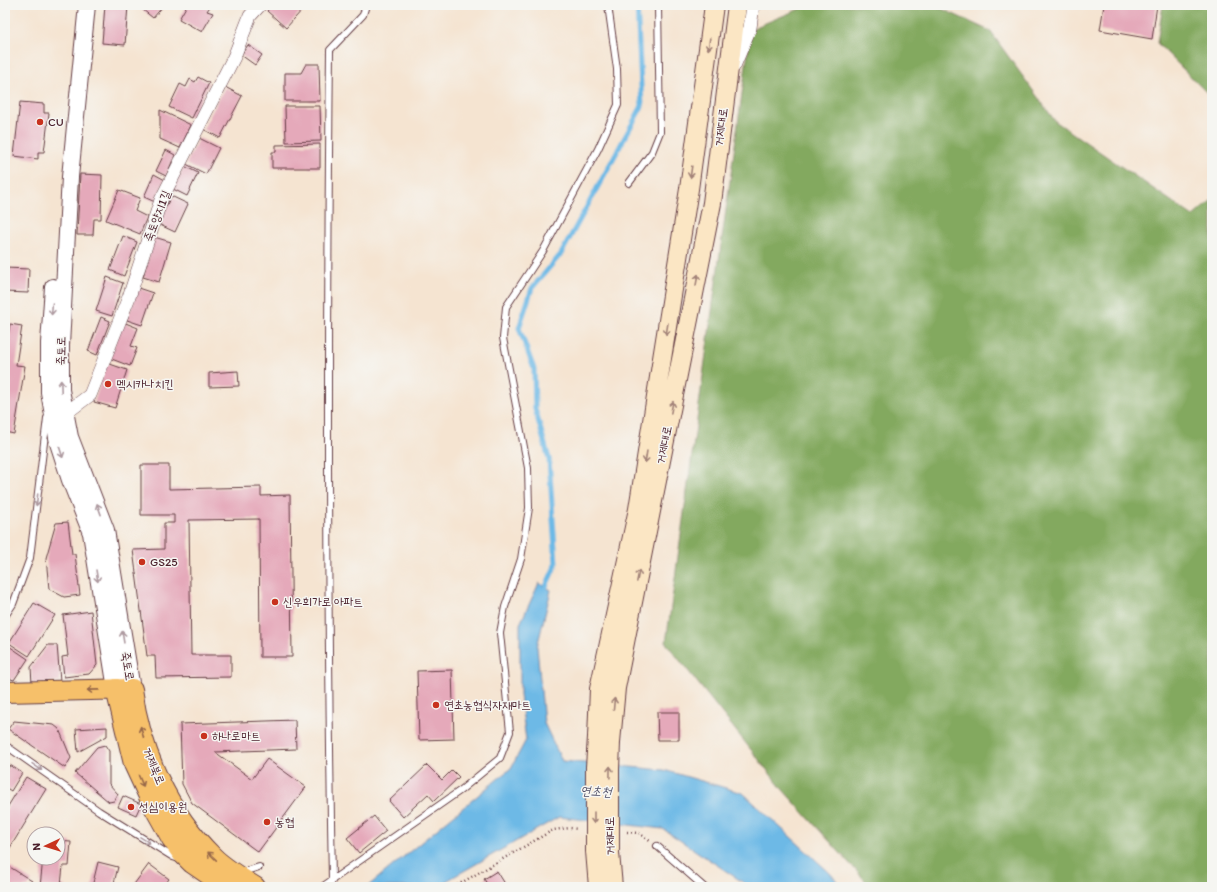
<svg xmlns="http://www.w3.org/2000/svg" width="1217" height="892" viewBox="0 0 1217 892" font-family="Itim,'Poor Story',sans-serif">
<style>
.forest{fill:#83a95f;stroke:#666445}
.water{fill:#6db9e6;stroke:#5c6c88}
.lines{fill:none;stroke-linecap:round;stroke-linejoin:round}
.stream{stroke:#6db9e6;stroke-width:5}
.building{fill:#e5a9ba}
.service-casing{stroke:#643d44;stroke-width:8}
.minor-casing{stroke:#643d44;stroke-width:14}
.tertiary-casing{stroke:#643d44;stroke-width:18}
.secondary-casing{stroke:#643d44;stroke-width:20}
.primary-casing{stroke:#643d44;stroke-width:22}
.path{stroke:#643d44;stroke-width:2.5;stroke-dasharray:1 3;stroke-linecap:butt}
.service{stroke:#fff;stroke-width:6}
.minor{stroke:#fff;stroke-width:13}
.tertiary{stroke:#fff;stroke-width:16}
.secondary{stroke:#fbe6c4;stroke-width:18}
.primary{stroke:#f6c06b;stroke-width:20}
.secondary-bridge-casing{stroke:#643d44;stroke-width:20;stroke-linecap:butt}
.secondary-bridge{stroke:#fbe6c4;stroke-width:18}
.oneway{stroke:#a28278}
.oneway2{stroke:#ae9aa0}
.oneway3{stroke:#976748}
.poi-dot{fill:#c8321e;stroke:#f6f6f2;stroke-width:1.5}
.labels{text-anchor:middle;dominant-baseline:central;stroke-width:3;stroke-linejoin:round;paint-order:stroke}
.poi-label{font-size:12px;fill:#4a1f2b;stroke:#f6f6f2;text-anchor:start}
.street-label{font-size:12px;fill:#4a1f2b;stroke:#f6f6f2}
.water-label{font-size:13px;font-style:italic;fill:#56556c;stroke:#f6f6f2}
</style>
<rect width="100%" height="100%" fill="#f6f6f2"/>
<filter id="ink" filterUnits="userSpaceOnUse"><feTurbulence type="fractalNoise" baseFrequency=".025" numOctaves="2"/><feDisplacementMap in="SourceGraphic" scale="8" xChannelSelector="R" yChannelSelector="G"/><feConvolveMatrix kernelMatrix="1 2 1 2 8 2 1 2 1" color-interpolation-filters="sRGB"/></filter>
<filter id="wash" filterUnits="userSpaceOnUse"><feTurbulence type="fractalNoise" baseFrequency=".012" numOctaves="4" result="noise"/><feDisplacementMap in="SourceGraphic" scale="16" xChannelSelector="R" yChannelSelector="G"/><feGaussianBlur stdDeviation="0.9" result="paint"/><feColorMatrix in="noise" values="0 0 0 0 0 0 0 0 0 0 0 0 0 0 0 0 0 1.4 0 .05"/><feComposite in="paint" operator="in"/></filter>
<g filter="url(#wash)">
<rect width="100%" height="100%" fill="#f5e4d1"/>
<path class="forest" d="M809,5H921L940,8L990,31L1055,121L1193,216L1212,200V887H871L783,790L666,643L751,29Z
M1163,5H1212V102L1208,94L1157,43Z"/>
<path class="water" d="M539,583L551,590L537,647L544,723L562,761L664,770L743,793L830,873L842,887H750L663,829L559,817L448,880L441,887H367L511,768L526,740L520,695V624Z"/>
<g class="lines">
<path class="stream" d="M543,593L556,564L549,459L535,409L534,369L519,328L532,288L561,254L642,106L637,5"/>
</g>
<g id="blocks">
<path class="building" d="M105,5H128L125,45L102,43Z
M137,5H164L153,18Z
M187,5H211L207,11L213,13L202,32L179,19Z
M272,5H299L303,9L286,28L267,11Z
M1104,5H1157L1152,39L1100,30Z
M248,45L262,55L255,65L241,55Z
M306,64H319L320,101H285V73H301Z
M198,77L209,83L192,118L169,107L180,84L186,87L190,79L195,82Z
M225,87L242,96L220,138L203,129Z
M20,102L44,104V113H49L44,152H38V159L14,156Z
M285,106H320L321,141L286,142Z
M160,110L191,125L180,148L160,139Z
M199,138L219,148L206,174L186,164Z
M320,144V168H272V152H276V145Z
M166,150L175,155L166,176L156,171Z
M184,166L198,173L187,196L173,189Z
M80,174L102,175L101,219H94L93,235H77Z
M154,174L165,180L155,202L144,197Z
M119,190L140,198L135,211L147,217L140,234L106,220Z
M171,196L188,204L175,232L158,224Z
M123,236L137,242L124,276L110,270Z
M154,237L171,242L159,282L143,277Z
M5,268L29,269L28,293L5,292Z
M107,277L123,283L112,316L96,311Z
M138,288L153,293L142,325L127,320Z
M101,317L110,321L97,355L88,351Z
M123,322L138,328L131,346L137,348L130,366L109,358Z
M10,324L22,326L16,365L25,366L14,434L5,432V354Z
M107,363L127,370L115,408L94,402Z
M238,371L239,386L209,387V373Z
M141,465H169V489L261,487V496L290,495L292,657H260L259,519L189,520L191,655H231V677L156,678L155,656H147L133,550L164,549V523H174V515H141Z
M68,522L72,554H75L80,595L64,597L49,589L46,558L56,523Z
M34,603L55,615L29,656L9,643Z
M91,611L97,665L89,674L64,677L62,657L68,656L63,615Z
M6,644L28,659L14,680L5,677Z
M48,645H57L60,681L32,684L31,667Z
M452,670L454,739L419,740L417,671Z
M657,712H679V740H658Z
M295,720L296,749L215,752L252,779L267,759L306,787L258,852L192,803L182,784L180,724Z
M14,721L54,725L59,729L71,758L65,768L8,729Z
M107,727V736L78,752L76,729Z
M105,745L109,751V784L118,794L114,801L109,802L75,773L97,747Z
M10,765L22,773L11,791L5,787V773Z
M427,765L442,780L452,770L459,777L434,801L428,794L403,817L389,801Z
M26,777L46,789L8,851L5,849V811Z
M123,796L141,804L136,815L118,807Z
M374,816L386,831L359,853L347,838Z
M58,841L71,842L69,866H63L61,885L66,886V887H40L43,858H58Z
M98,862L118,867L113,887H92Z
M5,864L32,881L28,887H5Z
M149,864L169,879L163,887H132Z
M497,871L507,887H489L484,879Z"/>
</g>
</g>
<g filter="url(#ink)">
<use href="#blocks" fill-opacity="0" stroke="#643d44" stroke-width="1"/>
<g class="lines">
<g class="service-casing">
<path id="service" d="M629,183L652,152L660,132L658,5
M5,616L13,604L30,558L47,418
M5,745L99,811L173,857L179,859
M657,846L704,887
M240,873L259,867
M332,881C327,604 327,327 330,50L363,15L366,5
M322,887L461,790L500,758L510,732L500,633L505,607L521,559L529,508L528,468L503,338L506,307L543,251L598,149L618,105L617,69L608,5"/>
</g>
<g class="minor-casing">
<path id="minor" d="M734,66L750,28L753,5
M58,419L90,395L129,297L161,200L234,57L250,16L260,5"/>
</g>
<g class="tertiary-casing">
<path id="tertiary" d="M87,5L70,177L61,345V390L70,437L106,530L132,689
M53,287L49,343V392L58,443L70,480L91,533L116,689"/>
</g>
<g class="secondary-casing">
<path id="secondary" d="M597,737L599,689L638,509L689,189L714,5
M611,742L616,688L712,203L737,5
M595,851L598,887
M610,853L613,887"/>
</g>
<g class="primary-casing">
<path id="primary" d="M116,689L134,764L153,805L172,839L182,853L192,863L227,887
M5,692L132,689C140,751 168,813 213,857C225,869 241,878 255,887"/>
</g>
<path class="path" d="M627,832L639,833L650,841
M454,887L553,830L570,828L578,829"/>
<use href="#service" class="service"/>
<use href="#minor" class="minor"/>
<use href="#tertiary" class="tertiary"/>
<use href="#secondary" class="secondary"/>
<use href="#primary" class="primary"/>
<g class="secondary-bridge-casing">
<path id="secondary-bridge" d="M595,851V767L597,737
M610,853V770L611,742"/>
</g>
<use href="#secondary-bridge" class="secondary-bridge"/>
</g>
<defs><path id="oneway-shaft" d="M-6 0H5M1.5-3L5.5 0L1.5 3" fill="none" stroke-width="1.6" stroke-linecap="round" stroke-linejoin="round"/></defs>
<g class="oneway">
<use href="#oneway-shaft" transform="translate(709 44) rotate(98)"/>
<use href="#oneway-shaft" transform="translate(691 172) rotate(98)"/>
<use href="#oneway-shaft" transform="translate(697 280) rotate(-79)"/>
<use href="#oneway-shaft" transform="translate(667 329) rotate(99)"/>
<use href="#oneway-shaft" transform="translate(672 407) rotate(-79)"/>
<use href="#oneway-shaft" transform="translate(646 457) rotate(99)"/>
<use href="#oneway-shaft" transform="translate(638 576) rotate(-79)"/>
<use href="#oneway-shaft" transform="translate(614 704) rotate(-85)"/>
<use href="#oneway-shaft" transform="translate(610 772) rotate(-89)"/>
<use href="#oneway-shaft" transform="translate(594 818) rotate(90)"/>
</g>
<g class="oneway2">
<use href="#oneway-shaft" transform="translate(52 309) rotate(94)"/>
<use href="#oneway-shaft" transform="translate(61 386) rotate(-92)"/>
<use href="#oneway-shaft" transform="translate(61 452) rotate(72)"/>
<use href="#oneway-shaft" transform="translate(37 500) rotate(97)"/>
<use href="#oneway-shaft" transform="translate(99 509) rotate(-110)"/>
<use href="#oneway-shaft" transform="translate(97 576) rotate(81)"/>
<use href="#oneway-shaft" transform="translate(123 637) rotate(-99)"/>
<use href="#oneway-shaft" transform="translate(37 767) rotate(35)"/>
<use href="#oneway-shaft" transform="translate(145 840) rotate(32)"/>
</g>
<g class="oneway3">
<use href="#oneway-shaft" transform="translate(93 690) rotate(179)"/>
<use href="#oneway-shaft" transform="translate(142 732) rotate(-105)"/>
<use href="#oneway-shaft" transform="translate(141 781) rotate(66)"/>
<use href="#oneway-shaft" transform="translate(212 856) rotate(-136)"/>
</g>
</g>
<g class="poi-dot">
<circle cx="40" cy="122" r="4"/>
<circle cx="108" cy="384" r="4"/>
<circle cx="142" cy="562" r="4"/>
<circle cx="275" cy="602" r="4"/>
<circle cx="436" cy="705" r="4"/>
<circle cx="204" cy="736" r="4"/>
<circle cx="131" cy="807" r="4"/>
<circle cx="267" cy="822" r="4"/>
</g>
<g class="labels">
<g class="poi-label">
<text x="48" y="122">CU</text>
<text x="116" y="384">멕시카나치킨</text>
<text x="150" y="562">GS25</text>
<text x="283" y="602">신우희가로 아파트</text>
<text x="444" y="705">연초농협식자재마트</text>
<text x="212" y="736">하나로마트</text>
<text x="139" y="807">성심이용원</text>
<text x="275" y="822">농협</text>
</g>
<g class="street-label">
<text transform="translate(721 127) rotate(-83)">거제대로</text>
<text transform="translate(157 216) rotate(-69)">죽토양지1길</text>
<text transform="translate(61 351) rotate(-89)">죽토로</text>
<text transform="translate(664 445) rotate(-79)">거제대로</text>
<text transform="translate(128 666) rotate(81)">죽토로</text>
<text transform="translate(154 766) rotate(68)">거제북로</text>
<text transform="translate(610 836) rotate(-91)">거제대로</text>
</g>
<g class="water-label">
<text transform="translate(596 791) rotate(3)">연초천</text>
</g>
</g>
<rect width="1217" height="892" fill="none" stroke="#f6f6f2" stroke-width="20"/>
<g transform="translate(46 846) rotate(266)"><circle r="19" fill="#f6f6f2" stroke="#b1a0a2"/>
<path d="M0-3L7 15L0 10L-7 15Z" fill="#c8321e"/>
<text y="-6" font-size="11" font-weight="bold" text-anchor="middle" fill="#4a1f2b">N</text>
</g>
</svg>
